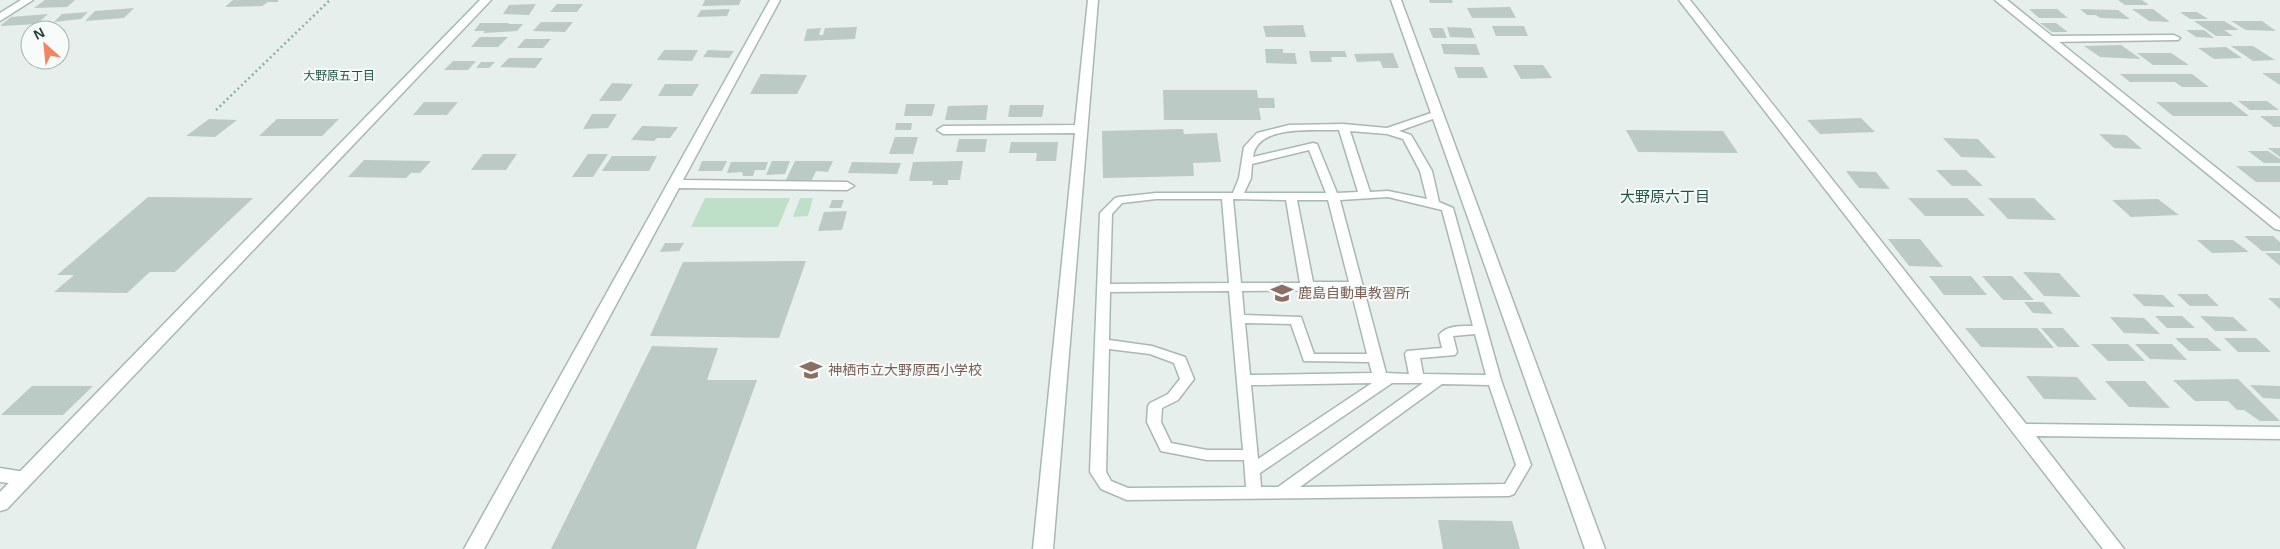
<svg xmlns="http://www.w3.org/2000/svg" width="2280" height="549" viewBox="0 0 2280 549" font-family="Helvetica,'Noto Sans JP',sans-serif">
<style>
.green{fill:#bfe0c8}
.building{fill:#bbcac4}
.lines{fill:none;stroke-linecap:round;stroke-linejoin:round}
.service-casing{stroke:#a8b8b2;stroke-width:3}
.minor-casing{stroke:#a8b8b2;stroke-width:3}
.tertiary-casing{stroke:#a8b8b2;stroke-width:3}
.path{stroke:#86b3a5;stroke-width:2.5;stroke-dasharray:2 3;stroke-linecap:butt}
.service{fill:#fff;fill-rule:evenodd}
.minor{fill:#fff;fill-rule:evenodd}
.tertiary{fill:#fff;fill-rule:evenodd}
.labels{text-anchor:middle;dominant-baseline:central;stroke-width:4;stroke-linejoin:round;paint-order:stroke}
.far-neighbourhood-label{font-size:12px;fill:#1f5548;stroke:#f7fbf9}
.education-label{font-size:14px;fill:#785e54;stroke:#f7fbf9;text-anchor:start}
.neighbourhood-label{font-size:15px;fill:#1f5548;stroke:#f7fbf9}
</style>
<rect width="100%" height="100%" fill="#e6efeb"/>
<path class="green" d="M705,198H790L778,227H691Z
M800,198H813L808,216L793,217Z"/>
<path class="building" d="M45,0H75L67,7L34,8Z
M233,0H278V2H268L262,6L225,7Z
M705,0H741L739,5L702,6Z
M1429,0H1452L1453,3H1430Z
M2118,0H2142L2149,5H2125Z
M536,4L529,15L503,14L509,5Z
M557,4H583L577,12H550Z
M1510,7L1516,18H1472L1467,8Z
M134,8L124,18L85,21L95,11Z
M730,9L727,16L697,17L701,10Z
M2029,9H2057L2068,18H2039Z
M2080,9L2118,10L2130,19L2100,18L2096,15H2087Z
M2132,9H2153L2170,22L2149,21Z
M88,12L81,19L54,22L62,14Z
M2180,12H2197L2208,19H2190Z
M48,14L37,24L0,26L11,17Z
M2194,21H2224L2239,30H2224L2233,36H2216Z
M2231,21H2262L2276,31L2246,30Z
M541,22H573L565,32L533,31Z
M480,23H509L508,24H523L517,31L483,33L485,31H474Z
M2040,23H2056L2068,32H2052Z
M1303,25L1306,37H1266L1263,26Z
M1492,26H1524L1528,36H1496Z
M857,27L855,39L804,41L807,29L821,28L819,35H823L825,28Z
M1447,27L1471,28L1475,38L1450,37Z
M1429,28H1443L1447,38H1433Z
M2186,30H2204L2214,38L2196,37Z
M480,37H508L498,47H471Z
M525,39H551L543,48H517Z
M1441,44H1476L1480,55L1444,54Z
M2121,45L2141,59L2100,57L2084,46Z
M2231,46H2253L2275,60L2253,61Z
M2226,47L2242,58L2214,59L2198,48Z
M1265,49H1283V53H1295L1297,64L1266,63Z
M664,50H698L692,61L657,60Z
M708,50L734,51L729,58L703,57Z
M1309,51H1345L1347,57H1331L1332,62H1311Z
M1393,53L1399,68H1383L1380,61L1357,62L1354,54Z
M2137,53H2171L2189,65H2153Z
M509,58H543L535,68L500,67Z
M453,61H476L468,70H444Z
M481,62H495L489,68H476Z
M1513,65H1543L1552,78L1521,79Z
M1454,67H1483L1488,78H1458Z
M2262,73H2280V85Z
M761,74L807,75L797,94H750Z
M2120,74H2192L2209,87H2182L2175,82H2130Z
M612,83L633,84L621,101H599Z
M665,84H699L692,96H658Z
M1163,90H1257L1258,98H1274L1275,108H1259L1261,120H1164Z
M2238,101H2267L2279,110H2250Z
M424,102H458L447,115H413Z
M2156,102H2231L2249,116H2173Z
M906,104H935L932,116H904Z
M988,105L986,120H945L948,106Z
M1010,105H1044L1042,117H1008Z
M592,114H617L608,128L583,129Z
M2260,116H2280V127H2274Z
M1861,118L1875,132L1820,134L1807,120Z
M209,119L237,120L215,137L186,136Z
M277,119H339L322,136H259Z
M896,123H912L911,130H895Z
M642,126L678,127L670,138H657L654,141L631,140Z
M1183,129L1184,134L1217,133L1221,162L1193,163L1194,176L1103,178L1102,131Z
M1626,130L1723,131L1738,153L1638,152Z
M2099,134L2126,135L2142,149L2114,148Z
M895,137H918L913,154H889Z
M1943,138L1978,139L1996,158L1961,157Z
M959,139H987L985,152H956Z
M1011,142H1058L1056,161H1036L1037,153H1009Z
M2268,148H2280V157Z
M2248,151H2268L2280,159V163H2264Z
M483,154H517L506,170H471Z
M588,154H608L593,177H572Z
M612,156H657L649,171H602Z
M364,160L431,161L420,173H411L406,178L348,177Z
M702,161H727L722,171H698Z
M772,161H790L785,174L766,175Z
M795,161H833L828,172L816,171L811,182H785Z
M963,161L960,180H948V185H932L933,181H909L913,162Z
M731,162H768L765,170H755L753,176H743L742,172L727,173Z
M852,162L901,163L897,174L848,173Z
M2236,166H2280V182H2256Z
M1936,170H1966L1983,186H1952Z
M1846,171L1876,172L1890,189L1859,188Z
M148,197L253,198L175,272H150L127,293L54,292L74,275H57Z
M1908,198H1967L1985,216H1925Z
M1988,198H2034L2056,220L2008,219Z
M2158,199L2179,215L2131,217L2112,200Z
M832,200H844L841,208H829Z
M847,211L842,230L818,231L824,212Z
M2244,236H2273L2280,242V251H2262Z
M1888,239H1920L1943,267L1909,266Z
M2197,240H2233L2249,252L2212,253Z
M665,243H684L679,251L660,252Z
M2265,253H2280V265H2279Z
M806,261L779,338L650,336L683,262Z
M2023,272L2059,273L2081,297L2044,296Z
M1929,276H1971L1987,295H1944Z
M1982,276H2012L2034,300H2003Z
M2132,294L2163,295L2175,307L2144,306Z
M2177,294H2207L2219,306H2190Z
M2268,298H2280V309Z
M2024,302H2043L2053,314L2033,313Z
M2155,316H2182L2195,328H2167Z
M2200,316L2233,317L2248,331H2215Z
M2110,317L2144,318L2160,334L2124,333Z
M1965,328H2037L2054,348L1981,347Z
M2041,328H2063L2080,347H2058Z
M2175,338H2207L2222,351H2189Z
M2224,338H2256L2271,352H2238Z
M2091,344H2128L2145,361H2108Z
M2135,344H2172L2187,360L2150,359Z
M652,346L718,348L707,380H757L696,549H551Z
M2026,376L2077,377L2097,400L2044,399Z
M2238,379L2280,421H2260L2244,410H2237L2228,401H2195L2173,380Z
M2105,381H2145L2170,408L2129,407Z
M2250,385L2280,386V399L2263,398Z
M32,386H93L63,415H1Z
M1438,520L1512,521L1520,549H1443Z"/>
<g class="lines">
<g class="service-casing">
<path id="service" d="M1437,111L1442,114L1441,116L1399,131L1411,135L1432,171L1439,202L1453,208L1501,380L1531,465L1514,494L1509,496L1127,500L1101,489L1090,472L1100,213L1115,198L1119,197L1156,193H1233L1239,178L1244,147L1257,133L1289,125L1343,124L1387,128ZM1339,130L1358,192L1337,193L1317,144L1313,143L1253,157C1257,124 1314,131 1339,130ZM1350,131L1387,134L1403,139L1420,171L1427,199L1388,191L1370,192ZM1309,150L1326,193H1244L1251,178L1252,164ZM1388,197L1442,210L1473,326C1461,326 1447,325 1439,335L1442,348L1407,351L1405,354L1409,374L1386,373L1340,200ZM1156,199H1222L1229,283L1110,284L1112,214L1122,203ZM1233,199L1286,200L1300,283H1241ZM1297,200H1328L1349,282H1313ZM1351,290L1367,354H1314L1301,317L1244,315L1242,291ZM1229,291L1243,450H1207L1171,443L1161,422L1162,408L1178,400L1194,379L1185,357L1152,346L1109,340L1110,292ZM1245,323L1291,324L1304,361L1369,362L1372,373L1250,375ZM1475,334L1486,375L1423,374L1420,358L1455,355L1457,352L1453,336ZM1109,349L1150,354L1174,363L1180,379L1168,394L1150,403L1148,406L1147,422L1159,447L1161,451L1166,452L1207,460H1244L1246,487L1128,488L1111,481L1106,472ZM1372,383L1258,459L1251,385ZM1392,383H1423L1278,487H1261L1260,473ZM1442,384L1489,385L1516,465L1505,484L1300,487Z"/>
</g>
<g class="minor-casing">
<path id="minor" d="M21,0H33L0,21V13Z
M770,0H780L683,180L847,182L854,186L847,190L679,188L484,549H464Z
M1088,0H1098L1053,549H1033L1075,133L943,134L937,130L943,126L1075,125Z
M1679,0H1690L2026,424L2280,427V439L2036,436L2124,549H2103Z
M2174,35L2180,38L2178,40L2049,42L2043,39L2049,36Z
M0,468L31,473L34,478L31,483L25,485L0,482Z"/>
</g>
<g class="tertiary-casing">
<path id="tertiary" d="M480,0H491L7,509L0,511V492Z
M1391,0H1401L1605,549H1585Z
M1995,0H2007L2280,219V230L2275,229Z"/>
</g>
<path class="path" d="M216,110L330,0"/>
<use href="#service" class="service"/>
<use href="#minor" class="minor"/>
<use href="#tertiary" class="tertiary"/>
</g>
<defs>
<g id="school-bare" transform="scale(1.725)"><path d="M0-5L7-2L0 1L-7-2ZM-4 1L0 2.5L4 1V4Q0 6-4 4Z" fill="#8d6e63" stroke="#f7fbf9" stroke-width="2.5" paint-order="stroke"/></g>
</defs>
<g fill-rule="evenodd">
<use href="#school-bare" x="1282" y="293"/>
<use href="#school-bare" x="811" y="370"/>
</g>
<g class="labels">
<g class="far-neighbourhood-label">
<text x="339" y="76">大野原五丁目</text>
</g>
<g class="education-label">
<text x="1298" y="293">鹿島自動車教習所</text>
<text x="828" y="370">神栖市立大野原西小学校</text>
</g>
<g class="neighbourhood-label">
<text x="1665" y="196">大野原六丁目</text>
</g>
</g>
<g transform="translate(45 45) rotate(333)"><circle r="24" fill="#f7fbf9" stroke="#a3b1ad"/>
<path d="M0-4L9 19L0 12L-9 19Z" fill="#f4845f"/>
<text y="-8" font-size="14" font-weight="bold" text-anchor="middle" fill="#24423a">N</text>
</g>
</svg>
